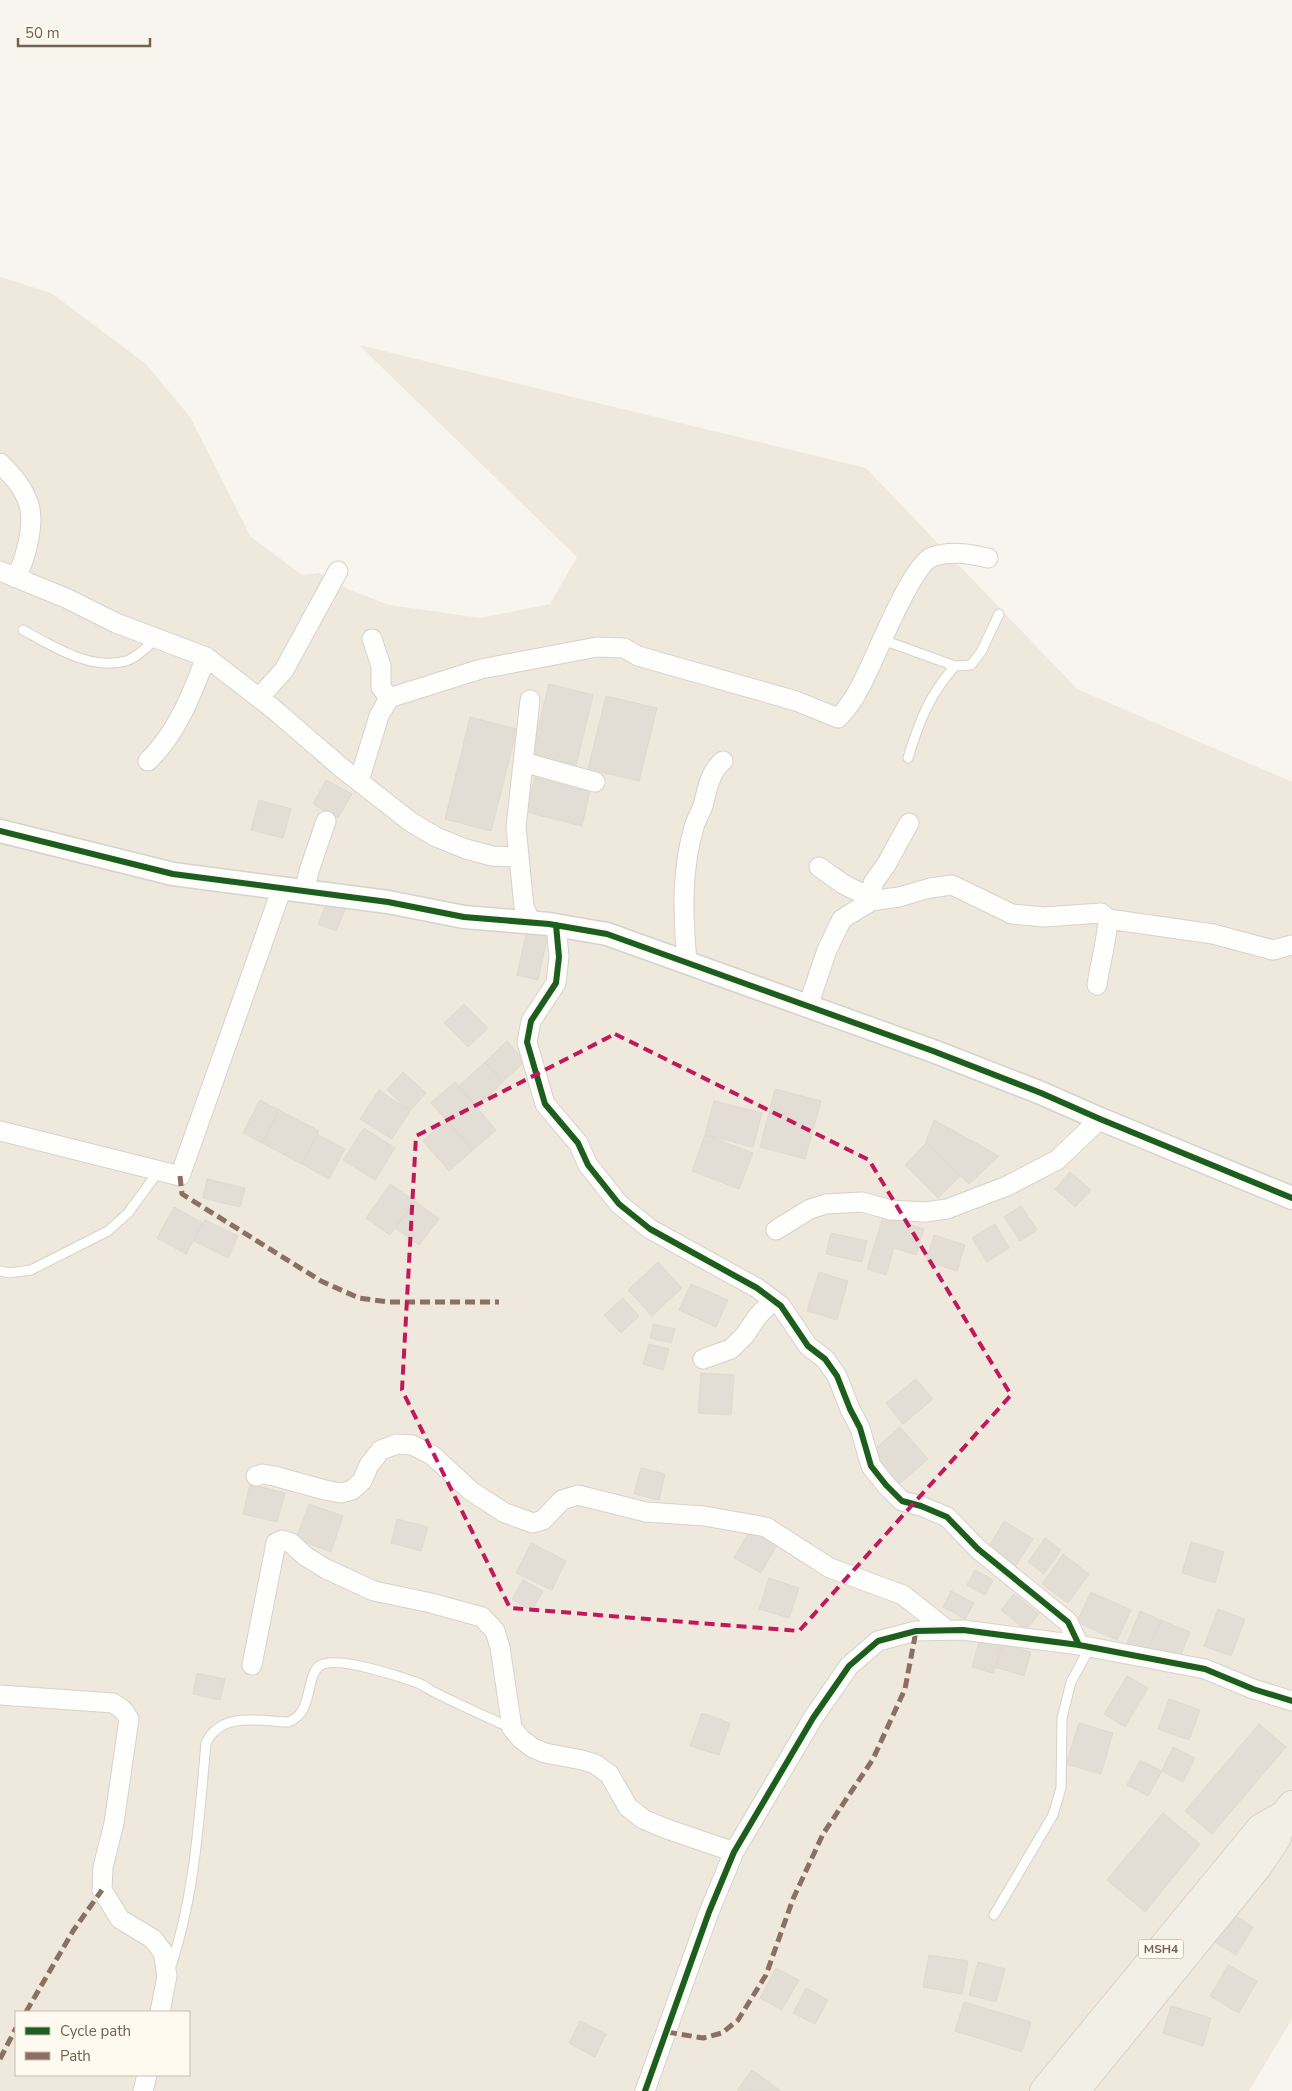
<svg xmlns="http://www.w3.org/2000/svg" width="1292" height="2091" viewBox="0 0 1292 2091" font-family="'Nunito Sans',sans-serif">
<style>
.residential{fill:#efe8dc;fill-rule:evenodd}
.building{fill:#e3ded5;stroke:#dfd9d0}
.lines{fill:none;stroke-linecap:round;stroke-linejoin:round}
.service-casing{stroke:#d6d2cc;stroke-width:11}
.minor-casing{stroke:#d6d2cc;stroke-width:21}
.tertiary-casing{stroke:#d6d2cc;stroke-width:25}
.primary-casing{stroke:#d8d2cb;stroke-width:30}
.service{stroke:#fefefc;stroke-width:9}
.minor{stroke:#fefefc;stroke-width:19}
.tertiary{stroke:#fefefc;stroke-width:22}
.primary{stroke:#f2efe7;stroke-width:28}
.quiet{stroke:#8d6e63;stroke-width:5;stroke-dasharray:10 5;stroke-linecap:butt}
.cycleway-casing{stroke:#fefaf0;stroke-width:9}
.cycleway{stroke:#1b5e20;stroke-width:6}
.marked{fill:none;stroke:#c2185b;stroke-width:4;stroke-dasharray:10 6;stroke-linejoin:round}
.labels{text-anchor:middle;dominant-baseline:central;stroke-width:4;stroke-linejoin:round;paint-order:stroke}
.shield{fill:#fefaf0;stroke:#9d8f7f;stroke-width:1}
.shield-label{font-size:12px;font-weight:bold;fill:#74614f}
</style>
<rect width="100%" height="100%" fill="#f7f5ee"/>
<path class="residential" d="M0,277L51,293L146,364L190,417L251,537L302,575L319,573L350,590L389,605L481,618L550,604L577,557L359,345L866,468L1077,689L1292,782V2019L1249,2091H0ZM16,2012H189V2075H16Z"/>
<path class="building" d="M549,684L593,695L575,770L530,759Z
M606,696L657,708L639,781L588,769Z
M470,717L517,729L491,831L445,819Z
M536,773L591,786L582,826L526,812Z
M326,780L352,794L338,818L313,804Z
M259,800L291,809L283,838L251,830Z
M329,898L347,905L336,931L318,924Z
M527,930L548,935L538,980L517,975Z
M464,1004L488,1028L468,1047L444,1023Z
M507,1041L525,1061L503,1082L485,1062Z
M485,1062L503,1082L477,1107L459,1086Z
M403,1072L426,1093L410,1111L387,1090Z
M455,1082L496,1130L473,1150L431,1103Z
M775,1089L821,1101L805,1159L760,1147Z
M379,1090L410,1111L392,1139L360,1119Z
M260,1100L279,1110L262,1143L243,1133Z
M714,1101L762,1113L753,1147L705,1135Z
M279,1110L319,1131L302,1164L262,1143Z
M446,1120L473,1150L449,1171L423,1141Z
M934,1120L999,1156L969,1184L926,1142Z
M364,1128L395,1148L375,1180L343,1160Z
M317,1134L345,1149L329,1179L302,1164Z
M705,1135L753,1153L739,1189L692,1171Z
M927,1142L960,1176L938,1198L905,1165Z
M1070,1172L1091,1190L1075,1207L1055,1189Z
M207,1179L245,1188L240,1207L203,1198Z
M390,1184L415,1201L390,1235L366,1218Z
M415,1201L439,1219L419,1245L395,1228Z
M1021,1206L1037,1230L1020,1241L1004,1217Z
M174,1207L203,1223L186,1254L157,1238Z
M883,1217L924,1229L916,1255L894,1248L886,1275L867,1269Z
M205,1220L238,1236L228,1258L194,1241Z
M995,1224L1009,1248L987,1262L972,1238Z
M831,1233L867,1241L862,1262L826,1254Z
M934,1235L965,1245L957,1271L926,1261Z
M658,1262L682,1288L652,1316L628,1290Z
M819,1272L848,1281L837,1320L807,1311Z
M691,1284L728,1300L716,1327L679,1310Z
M623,1298L639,1316L621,1333L604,1315Z
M653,1324L675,1329L671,1343L650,1338Z
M649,1344L669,1349L663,1370L643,1364Z
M701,1373L734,1375L731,1415L698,1413Z
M916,1379L933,1399L903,1424L886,1403Z
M900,1427L928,1459L896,1487L868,1455Z
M641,1468L665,1474L659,1500L634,1494Z
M250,1484L285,1493L277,1522L243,1514Z
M309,1504L343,1516L331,1552L296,1539Z
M397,1519L428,1527L421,1551L391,1543Z
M1004,1521L1033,1539L1015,1567L987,1550Z
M750,1530L777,1545L761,1573L734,1558Z
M1045,1538L1061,1550L1044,1574L1028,1562Z
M1191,1542L1224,1552L1215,1583L1182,1573Z
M531,1543L566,1561L552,1590L516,1573Z
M1063,1554L1089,1574L1068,1603L1042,1584Z
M975,1570L993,1580L985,1595L967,1585Z
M769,1578L799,1588L789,1618L759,1609Z
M523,1580L543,1591L532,1611L512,1599Z
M951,1591L974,1603L965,1619L943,1607Z
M1091,1592L1131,1610L1117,1640L1077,1622Z
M1014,1594L1039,1614L1026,1630L1001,1610Z
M1218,1609L1245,1619L1231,1656L1204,1646Z
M1140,1611L1161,1620L1148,1651L1127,1643Z
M1161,1620L1190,1632L1177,1664L1148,1651Z
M980,1638L1002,1644L993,1673L972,1667Z
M1002,1644L1031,1652L1024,1676L995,1667Z
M197,1673L225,1679L220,1700L193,1694Z
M1127,1676L1148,1688L1125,1727L1104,1714Z
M1169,1699L1200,1710L1189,1740L1158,1729Z
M702,1713L730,1723L719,1755L690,1746Z
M1079,1723L1113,1733L1101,1774L1066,1764Z
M1259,1724L1286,1747L1212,1834L1185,1811Z
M1173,1747L1195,1758L1183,1782L1162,1771Z
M1140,1760L1162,1771L1148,1796L1127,1785Z
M1163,1813L1200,1844L1145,1912L1107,1880Z
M1232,1914L1253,1927L1236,1955L1215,1942Z
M929,1955L968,1961L962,1994L923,1987Z
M978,1962L1005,1969L996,2002L969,1995Z
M1228,1965L1257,1981L1239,2013L1210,1996Z
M776,1968L799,1980L782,2010L760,1998Z
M806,1988L828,2000L815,2024L793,2013Z
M964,2002L1031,2022L1022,2052L955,2031Z
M1171,2006L1211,2018L1203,2046L1163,2033Z
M580,2021L606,2034L595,2057L569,2043Z
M752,2070L781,2091L737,2090Z"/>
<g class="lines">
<g class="service-casing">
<path id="service" d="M23,630C52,646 91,671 126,661C137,658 149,645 157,638
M883,640L955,666L971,665L981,652L999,614
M908,758C919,722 929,695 955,666
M0,1271L9,1273L31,1270L108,1231L128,1213L158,1172
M994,1915L1053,1815L1061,1788L1062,1718L1071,1682L1090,1647
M170,1969C195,1896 199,1819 206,1743C221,1711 259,1721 288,1722C315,1713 304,1675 321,1665C338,1656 399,1676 418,1683C425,1686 431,1691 438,1694C462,1706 487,1717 511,1728"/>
</g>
<g class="minor-casing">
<path id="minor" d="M0,463C12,475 24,488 29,505C35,525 25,560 16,578
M0,571L68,599L116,623L206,657L271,707L343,769L411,822L436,837L466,849L492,856L518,857
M372,639L381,666V687L389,698
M259,698L284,670L338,571
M530,700L516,827L524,907L531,922
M148,761C177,733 192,694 206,657
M523,762L595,782
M359,781L379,716L389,698L481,669L597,647L624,648L638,656L796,701L838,718C847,709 854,699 860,687C874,663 910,566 932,557C950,550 970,554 988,558
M819,867L843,884L865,895L867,904
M304,891L309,871L326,821
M871,901L873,883L886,865L909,823
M1108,919L1213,934L1273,950L1292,945
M556,925L559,957L556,983L531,1021L527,1042L545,1104L578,1143L588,1165L619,1204L650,1229L757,1288L781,1306L808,1346L825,1359L837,1376L850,1409L860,1428L871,1466L886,1485L902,1501L921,1506L947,1517L978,1549L1068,1622L1079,1645
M687,962C683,917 681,871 694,827C696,820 700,813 703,806C707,790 710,771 723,761
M808,1006L827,950L842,919L871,901L899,897L930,888L952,885L1012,914L1044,917L1101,913L1108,919C1107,941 1100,963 1097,985
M0,1131L180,1176L282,888
M776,1230L810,1209L826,1204L862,1202L891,1210L925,1212L947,1209L1007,1186L1057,1160L1100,1119
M703,1359L731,1349L745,1335L757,1317L773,1300
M256,1476L263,1474L274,1476L325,1490L341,1493L352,1490L362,1481L369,1465L381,1450L397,1444L412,1445L432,1455L471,1491L505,1513L533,1523L543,1520L562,1500L578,1495L646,1512L704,1516L766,1527L830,1568L903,1595L947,1630
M252,1665L275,1548L276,1543L282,1540L291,1543L305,1556L326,1569L374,1591L431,1603L482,1617L495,1631L500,1647L512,1728L521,1739L533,1748L545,1753L582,1760L595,1764L609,1774L628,1807L643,1819L667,1829L734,1852
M0,1695L113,1703L123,1710L129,1719L114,1823L103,1867L102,1890L120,1919L153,1939L163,1952L167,1976L160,2012
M143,2091L147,2075
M645,2091L709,1912L734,1852L813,1718L849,1666L878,1641L916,1631L963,1630L1079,1645L1205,1669L1253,1689L1292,1701"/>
</g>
<g class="tertiary-casing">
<path id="tertiary" d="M0,831L173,874L388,902L464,917L549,924L607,934L933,1051L1041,1093L1100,1119L1292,1198"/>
</g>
<g class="primary-casing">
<path id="primary" d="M1044,2091L1261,1828L1284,1815L1292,1805
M1075,2091L1258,1866L1276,1839L1284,1815"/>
</g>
<use href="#service" class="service"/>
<use href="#minor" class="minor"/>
<use href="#tertiary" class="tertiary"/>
<use href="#primary" class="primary"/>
<path class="quiet" d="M180,1176L182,1194L321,1281L359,1298L389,1302H499
M26,2012L73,1931L102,1890
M667,2032L703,2038L722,2033L738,2020L766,1975L793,1899L823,1834L873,1759L905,1689L916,1631
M0,2059L16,2028"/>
<g class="cycleway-casing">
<path id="cycleway" d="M0,831L173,874L388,902L464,917L549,924L607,934L933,1051L1041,1093L1100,1119L1292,1198
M556,925L559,957L556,983L531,1021L527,1042L545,1104L578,1143L588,1165L619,1204L650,1229L757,1288L781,1306L808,1346L825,1359L837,1376L850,1409L860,1428L871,1466L886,1485L902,1501L921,1506L947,1517L978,1549L1068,1622L1079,1645
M645,2091L709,1912L734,1852L813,1718L849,1666L878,1641L916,1631L963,1630L1079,1645L1205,1669L1253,1689L1292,1701"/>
</g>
<use href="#cycleway" class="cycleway"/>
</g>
<path class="marked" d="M615,1034L869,1160L1011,1395L799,1631L510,1608L402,1390L416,1136Z"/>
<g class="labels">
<rect class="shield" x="1138.5" y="1939.5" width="45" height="19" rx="4"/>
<g class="shield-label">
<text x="1161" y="1949">MSH4</text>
</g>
</g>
<rect x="15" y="2011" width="175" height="65" fill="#fefaf0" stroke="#c7bdb0"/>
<rect x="25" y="2027" width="25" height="8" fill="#1b5e20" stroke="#c7bdb0"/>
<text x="60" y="2036" font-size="15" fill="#74614f">Cycle path</text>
<rect x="25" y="2052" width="25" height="8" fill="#8d6e63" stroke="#c7bdb0"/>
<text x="60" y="2061" font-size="15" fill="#74614f">Path</text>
<path d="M18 38v8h132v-8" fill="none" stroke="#74614f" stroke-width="2.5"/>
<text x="25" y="38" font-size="15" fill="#74614f" stroke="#fefaf0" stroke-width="4" paint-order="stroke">50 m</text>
</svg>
